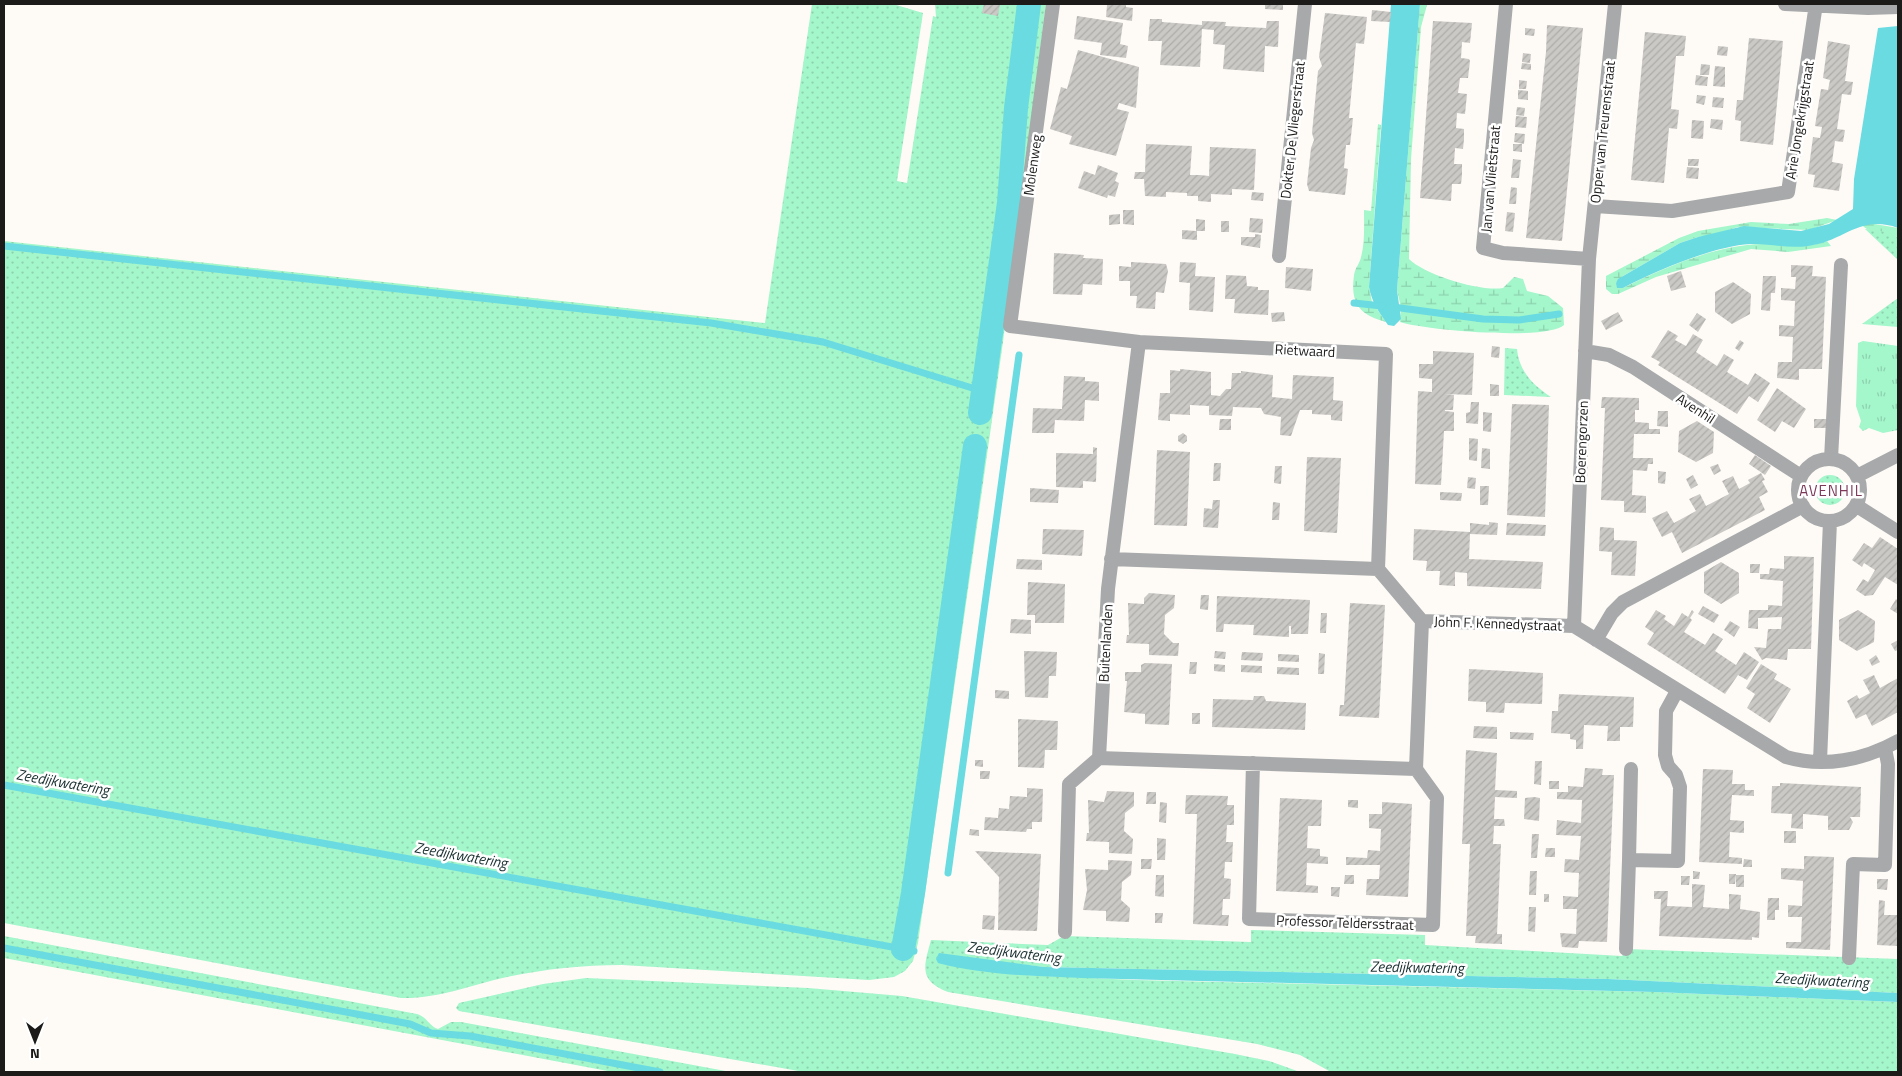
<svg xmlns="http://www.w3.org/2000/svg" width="1902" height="1076" viewBox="0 0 1902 1076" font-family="'Titillium Web',sans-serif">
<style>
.grass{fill:url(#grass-dots)}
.wetland{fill:url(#wetland-marsh)}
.park{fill:url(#park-tufts)}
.water{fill:#69dbe1}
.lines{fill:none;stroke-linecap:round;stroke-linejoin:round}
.stream{stroke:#69dbe1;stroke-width:7}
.canal{stroke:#69dbe1;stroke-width:24}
.building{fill:url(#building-hatch)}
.minor{stroke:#a7a9aa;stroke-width:14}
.labels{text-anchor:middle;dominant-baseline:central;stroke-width:5;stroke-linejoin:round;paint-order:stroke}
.street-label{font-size:14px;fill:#1c1b1a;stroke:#fff}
.neighbourhood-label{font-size:15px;letter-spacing:1px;fill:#7c3959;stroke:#fff}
.water-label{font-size:15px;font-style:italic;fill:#1a2f30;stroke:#fff}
</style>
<defs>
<pattern id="grass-dots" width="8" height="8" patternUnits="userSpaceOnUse" patternTransform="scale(1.25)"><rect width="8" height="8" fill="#a4f6cb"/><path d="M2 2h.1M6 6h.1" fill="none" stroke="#8dd2ae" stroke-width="1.8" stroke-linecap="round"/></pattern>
<pattern id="wetland-marsh" width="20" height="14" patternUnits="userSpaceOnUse" patternTransform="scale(1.25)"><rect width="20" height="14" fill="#a4f6cb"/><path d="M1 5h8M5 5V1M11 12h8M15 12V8" fill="none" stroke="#8dd2ae"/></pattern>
<pattern id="park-tufts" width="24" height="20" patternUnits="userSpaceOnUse" patternTransform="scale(1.25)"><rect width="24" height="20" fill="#a4f6cb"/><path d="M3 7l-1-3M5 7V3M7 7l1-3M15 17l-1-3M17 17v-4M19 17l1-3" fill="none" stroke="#8dd2ae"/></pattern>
<pattern id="building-hatch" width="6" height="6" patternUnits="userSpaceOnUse" patternTransform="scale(1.25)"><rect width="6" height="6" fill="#cbc9c5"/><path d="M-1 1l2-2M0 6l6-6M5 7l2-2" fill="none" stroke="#aeaca9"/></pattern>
</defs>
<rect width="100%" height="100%" fill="#fefbf7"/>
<path class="grass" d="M812,4H893L923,13L897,181L907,183L933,16L936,17L935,4H1046L1003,342L918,943L913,961L905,971L894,977L869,980L622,965C583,965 545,969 507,977C471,985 438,999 401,998L4,923V241L765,323Z
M1865,229L1890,231L1898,238V260Z
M1898,298V327L1862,324Z
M1505,348L1517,349C1519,371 1533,385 1551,397L1504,395Z
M1815 490a15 15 0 1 1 30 0a15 15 0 1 1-30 0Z
M1251,930L1425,935V945L1622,956L1627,949L1898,959V993L1608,979L1044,967L973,959L977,970L1025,975L1135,980L1655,992L1898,1002V1072H1331L1300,1055L1257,1044L948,992C918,980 924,966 931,940L1048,945L1064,936L1251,942Z
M4,936L417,1014C427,1017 429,1026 438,1029L451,1022H461L731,1072H613L4,958Z
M586,978L808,988L902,996L1235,1054L1269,1061L1300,1072H804L459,1011L456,1008L459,1003L543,984Z"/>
<path class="wetland" d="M1420,4L1427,5L1421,27L1411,159L1409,259C1425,275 1481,292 1503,288L1514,277L1523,279L1527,291L1548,296L1563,308L1564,325C1547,341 1424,330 1400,322L1401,308L1397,290Z
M1378,124L1381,125L1369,287L1372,302L1386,322C1360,315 1350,304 1354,275C1355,268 1360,263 1361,257C1365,243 1364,225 1364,210L1371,211Z
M1827,218L1837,220L1809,230L1738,227L1714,235L1698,237L1680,243L1623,276L1616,283L1623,288C1661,269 1705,250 1747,245C1774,241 1800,251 1827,241L1831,246L1788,252L1751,249L1656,277L1618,294H1612L1606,289V276L1679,238L1698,231L1751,222L1789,224Z
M1869,223L1898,228V238C1886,226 1871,236 1862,225Z"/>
<path class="park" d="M1863,341L1898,346V430L1883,433L1869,428L1863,431L1859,427L1861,421L1856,406L1858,343Z"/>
<path class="water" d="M1391,4H1420L1397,290L1401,319L1394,326L1388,325C1379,312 1372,303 1369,287Z
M1898,26V228C1859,214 1844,242 1808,246C1788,249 1769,243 1750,244C1714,246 1655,271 1623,288H1617L1616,283L1618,279L1680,243L1698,237L1744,226L1801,231L1829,224L1853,209L1854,179L1878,28Z
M939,953L1044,967L1608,979L1898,993V1002L1655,992L1081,978C1033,976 984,975 938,963L936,959Z"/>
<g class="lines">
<path class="stream" d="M1011,186L1014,187
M4,246L711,323L823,342L982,391
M1354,303L1382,306
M1393,307L1483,319L1519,320L1559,314
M4,785L914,951
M948,873L1019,355
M4,948L410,1024L431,1033L470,1036L660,1072"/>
<path class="canal" d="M980,413L1009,203L1016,108L1029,4
M903,949L913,893L975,446"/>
</g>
<path class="building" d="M984,4H1000L998,16L982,13Z
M1104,4H1126V7L1133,8L1132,21L1106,17L1107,5Z
M1265,4H1283V10L1265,9Z
M1372,10L1391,12L1390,22L1371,21Z
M1325,13L1367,17L1364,44L1356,43L1349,118H1353L1350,145H1346L1344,168L1348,169L1345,195L1309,191L1307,184L1311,148L1314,140L1312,133L1318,71L1322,66L1319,57Z
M1077,16L1123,23L1120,44L1128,46L1126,58L1100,55L1102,43L1074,39Z
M1150,19H1162V22L1202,25V21L1226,22L1225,26L1266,28L1267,21H1279L1278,47L1265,46L1264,72L1223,69L1225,45L1213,44L1214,30L1202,29L1200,67L1160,65L1162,41H1148Z
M1433,21L1472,23L1470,43L1462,42L1461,58L1469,59L1470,61L1468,78H1460L1458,93L1467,94L1465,114L1457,113L1456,128L1464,129V139L1463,149L1455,148L1454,164H1462V175L1461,184H1452L1451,201L1420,198Z
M1547,25L1583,28L1562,241L1526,238L1546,52Z
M1525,28L1535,29L1534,36L1525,35Z
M1645,32L1686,36L1684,56H1676L1671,109L1679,110L1677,129L1669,128L1664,183L1631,180Z
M1749,38L1783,41L1773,145L1740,141L1741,121L1735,120L1737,100H1743Z
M1828,41L1850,45L1845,81L1853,82L1851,95L1842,94L1837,129L1845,130L1843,142L1835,141L1832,162L1843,164L1839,191L1813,187L1815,175L1808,174L1813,137L1820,138L1822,127L1815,126L1821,89L1828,90L1830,80L1823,78Z
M1718,46L1728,47L1727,56L1717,55Z
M1078,50L1139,67L1136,108L1119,103L1117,109L1129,112L1116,156L1069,144L1072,136L1050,129L1061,87L1067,89Z
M1523,53L1531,54L1530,63L1522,62Z
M1522,63L1531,64V70L1521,69Z
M1701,64L1710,65L1709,75H1700Z
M1715,66L1725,67V87L1713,86Z
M1696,75L1708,77L1707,86L1695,85Z
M1519,80L1527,81L1526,89H1519Z
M1518,90L1528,91V100L1518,99Z
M1697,95L1706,96L1704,105L1696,103Z
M1713,97L1724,98L1723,108L1712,107Z
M1517,107L1525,108L1524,116L1516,115Z
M1516,116L1527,117L1526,128L1515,127Z
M1711,119L1723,120L1722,130L1710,128Z
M1692,120L1704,121L1703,139L1691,138Z
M1515,133L1525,134L1524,144L1514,142Z
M1146,144L1192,146L1190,175H1200L1209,176L1210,147L1256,149L1254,190L1232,189V195L1211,194V202L1198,201V196H1187V193L1166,192V197L1145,196L1144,179H1134L1135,172H1145Z
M1513,144H1522V152L1513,151Z
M1513,159L1521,160L1519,178H1511Z
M1688,159H1699L1698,166H1688Z
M1098,165L1118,173L1115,181L1119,183L1115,197L1108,195L1107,198L1078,188L1084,171L1095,175Z
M1687,167L1699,168L1698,179L1686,178Z
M1511,187L1517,188L1516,204H1509Z
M1252,192L1264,193L1263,201L1251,200Z
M1123,210H1134V225L1123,224Z
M1507,212L1515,213L1513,232L1505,231Z
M1120,214V224L1109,225V215Z
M1250,218L1263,219L1262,233L1249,232Z
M1196,219L1205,220V231H1197V240L1182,239V230L1196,231Z
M1221,221H1229V232H1221Z
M1255,234L1261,235L1260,248L1241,245V237H1255Z
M1054,253L1084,255L1083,258L1103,259L1102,285L1083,284L1082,295L1053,294Z
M1131,262L1166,264L1168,271L1164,293L1156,292L1155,309L1136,308L1137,296H1130V281H1119V266L1131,267Z
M1180,262L1196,263L1195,276L1215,277L1213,312L1189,310L1190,283L1179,282Z
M1791,265L1813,266L1812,276L1826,277L1822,369H1799V380L1777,378L1778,362H1792L1793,337L1779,336V325L1794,326L1795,301L1781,300V288L1795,289L1796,277H1791Z
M1286,267L1313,269L1311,291L1285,288Z
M1681,271L1686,287L1671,291L1667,276Z
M1226,275L1246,276L1247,286L1258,287V290H1269L1268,315L1234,313L1235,299H1225Z
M1763,276H1776L1775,293H1771L1770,311L1761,310Z
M1733,282L1751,294L1750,314L1732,324L1715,312V292Z
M1284,312L1285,321L1272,322L1271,313Z
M1618,312L1623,321L1606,330L1601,321Z
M1697,313L1706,319L1698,332L1689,325Z
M1668,330L1678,336L1675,340L1686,346L1693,334L1703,340L1696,352L1717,366L1724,354L1734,360L1727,372L1748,385L1755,373L1770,383L1758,402L1749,396L1737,414L1658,365L1660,362L1651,357Z
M1740,340L1744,343L1739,351L1735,348Z
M1492,346L1500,347L1499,358L1491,357Z
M1433,351L1474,353L1472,395L1445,394L1454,395L1453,410H1445V411L1454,412V431H1444L1441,485L1415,484L1418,391L1432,392V379L1419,378V364H1433Z
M1180,369L1211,372V395L1220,396L1226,389H1231L1232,373H1241V371L1273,375L1272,397L1292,399L1293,375L1334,377L1333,400L1343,401L1342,421L1331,420V415L1312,414V410H1300L1291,436L1280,435L1281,417L1264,414L1261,408L1233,407L1232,416L1209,415V406L1190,405V415L1170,414V421L1158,420L1160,393H1170V370L1180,371Z
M1064,376L1085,377V381L1099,382V401L1085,400L1084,421L1055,420L1054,433H1032L1033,408L1062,409Z
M1490,384L1499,385V396H1490Z
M1777,388L1806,409L1794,428L1782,421L1775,432L1757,420Z
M1602,397L1639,398V410H1635V422L1649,423V429H1660V434H1634L1633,458H1653V464H1648L1647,471L1633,470L1632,495L1646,496V513L1624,512V501L1601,500L1605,408H1601Z
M1471,402H1479L1478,424L1466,423V413L1470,412Z
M1512,404L1549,405L1545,517L1507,515Z
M1658,411H1668V427L1657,426Z
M1483,412L1492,413L1491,432L1483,431Z
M1220,419H1231V430H1219Z
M1814,419H1826V428H1814Z
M1697,421L1714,432L1713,453L1696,462L1678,452L1679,431Z
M1183,433L1187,436V441L1183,444L1178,441V436Z
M1469,438L1478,439L1477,461L1469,460Z
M1093,447L1097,448L1096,482L1083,481V488L1056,487V453L1093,454Z
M1482,448L1490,449V469L1481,468Z
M1157,450L1190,452L1187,526L1154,525Z
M1755,455L1771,466L1765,475L1749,464Z
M1307,457L1341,458L1337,533L1304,531Z
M1214,463H1221L1220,481H1213Z
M1718,464L1721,471L1714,475L1710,467Z
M1275,466H1282L1281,484L1274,483Z
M1658,471L1666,472L1665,484L1658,483Z
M1761,473L1765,480L1762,481L1768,492L1759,497L1765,510L1682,553L1672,532L1662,537L1652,518L1667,511L1674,523L1696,511L1689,499L1700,494L1706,506L1729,494L1722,481L1733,476L1739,489L1750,483L1748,480Z
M1693,475L1698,485L1691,489L1686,479Z
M1468,477L1476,478L1475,489L1467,488Z
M1480,486H1489L1488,505H1480Z
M1030,488L1059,490L1058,503L1030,502Z
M1440,492L1462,493L1461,501L1440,500Z
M1213,500H1220L1218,528L1203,527L1204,508L1212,509Z
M1273,502L1280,503L1279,520H1272Z
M1489,522L1498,523L1497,535L1470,534L1469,559L1543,562L1541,589L1467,586V573L1455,572V586L1439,585L1440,571H1426L1427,561L1413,560L1414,529L1470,532V523L1489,525Z
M1507,523L1546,525L1545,536L1506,535Z
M1600,527L1614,528V540L1637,541L1635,576L1611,575L1612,552L1599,551Z
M1043,529L1084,530L1082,556L1042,554Z
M1880,537L1898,549V585L1885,577L1873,595L1865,596L1856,590L1863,579L1868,582L1875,570L1864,563L1862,567L1852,560L1864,543L1872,548Z
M1784,556L1814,557L1811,649H1788L1787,660L1766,658L1762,660L1754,647L1766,648L1768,629H1781L1782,617L1758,618V629L1748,628L1749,610H1768V605L1782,606L1783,581L1760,579V574H1769L1770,568L1784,569Z
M1017,559L1042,560V570L1016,569Z
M1721,562L1739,573V593L1721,604L1704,593V572Z
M1750,564H1760L1759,573H1750Z
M1028,582L1065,584L1064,623H1035V615H1027Z
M1149,593L1175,595L1174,608L1165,615L1164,634L1173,643H1179L1178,656L1149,655V644L1126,643L1127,635H1129L1128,603L1144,604V598Z
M1201,595H1209L1208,610L1200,609Z
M1217,596L1310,600L1308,634H1291V626H1289V637L1253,635L1254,625L1224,624L1223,632H1216Z
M1896,599L1898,601V614L1890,609Z
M1350,603L1385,605L1379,718L1339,716L1340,705H1344Z
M1703,606L1719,615L1714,623L1698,614Z
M1656,610L1666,616L1664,619L1674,626L1682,613L1688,617L1692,610L1694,612L1690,618L1692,620L1684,632L1705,645L1713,633L1723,639L1715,651L1736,665L1744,652L1759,662L1747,680L1738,675L1725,694L1647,644L1654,633L1645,627Z
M1858,610L1875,621L1874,642L1857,651L1839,640V620Z
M1321,613H1327L1326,633H1320Z
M1011,619L1031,620V634L1010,633Z
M1730,621L1740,627L1734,637L1724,630Z
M1898,640V650L1895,651L1891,644Z
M1024,651L1057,652L1056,676H1049L1048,698L1025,697Z
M1215,651L1226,652L1225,659L1214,658Z
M1242,652L1263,653L1262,661L1241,660Z
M1319,653L1325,654L1324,674H1318Z
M1278,654L1299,655V662L1278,661Z
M1876,655L1880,662L1872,666L1869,660Z
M1190,662H1197L1196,674H1189Z
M1145,663L1172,664L1169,725L1145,724V714L1124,712L1127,681H1125V672H1141V665Z
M1214,664L1225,665V672L1214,671Z
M1761,664L1777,674L1774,679L1791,689L1770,723L1747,708L1755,694L1746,688Z
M1241,665L1262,666V673L1241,672Z
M1277,667L1299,668V675L1277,674Z
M1469,669L1543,673L1542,704L1505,703L1504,713L1486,712V702L1468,701Z
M1874,675L1880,688L1898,678V712L1872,726L1866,714L1856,719L1847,701L1857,695L1859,699L1870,693L1863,680Z
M995,690L1009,691V699L995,698Z
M1559,694L1634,697L1633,727H1620V741H1607L1608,726L1584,725L1583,749H1576V740L1570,739V734L1551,733L1552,711H1558Z
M1254,696H1264L1266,701L1306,703L1305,730L1212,727L1213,699L1253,700Z
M1192,713H1200V724H1192Z
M1018,719L1058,721L1057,750H1045L1044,768L1018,767Z
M1474,726L1497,727V739L1473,738Z
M1510,732L1534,733L1533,740L1510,739Z
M1466,750L1497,753L1495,790L1517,791V798L1495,797L1494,819H1504L1505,826H1494L1493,844H1501L1497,934H1502V944L1475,943L1476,936H1466L1470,844H1462Z
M975,760H983V767L975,766Z
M1535,761H1542L1541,785L1534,784Z
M1585,768L1603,769L1602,775H1614L1607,942L1579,941L1578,948L1562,947L1560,933L1576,934L1577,909H1563V896L1578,897L1579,873L1564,872L1565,859L1579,860L1581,836L1556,835L1557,820L1581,823L1582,800L1557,799V792H1568V786L1583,787Z
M1703,769L1733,770L1732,784H1745V790H1754V796L1732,795L1730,820L1744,821V833L1730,832L1729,857L1742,858V864L1699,862Z
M980,771H990L989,779H980Z
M1549,781H1559V789H1549Z
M1780,783L1861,787L1860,817H1850L1853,822L1849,830H1828V816L1803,814V829L1791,828L1792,814L1771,813L1772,786H1780Z
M1027,788L1043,789L1042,822H1032V829H1027L1026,832L984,830L985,817L998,818L999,808L1009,809L1010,796L1027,797Z
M1107,791L1134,792V806L1125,813L1124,831L1133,839L1132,854L1109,853V842L1086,841L1087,833H1089L1088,800L1104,802Z
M1147,792H1156V804H1146Z
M1186,795L1228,796L1227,805H1234V825H1227L1226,842H1233L1232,862H1225L1224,878L1231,879L1230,899H1223L1222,915H1229L1228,926L1193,924L1197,814H1185Z
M1534,797L1540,798L1539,821L1524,819L1525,798Z
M1280,798L1322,800L1321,826H1308L1307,848L1320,849V856L1328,857V864L1307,863L1306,885L1318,886V893L1276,891Z
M1348,800H1358V808L1348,807Z
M1160,802L1167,803L1166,823L1159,822Z
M1382,802L1412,804L1408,897L1366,895L1367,879H1379L1380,865H1346V857L1367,858L1368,850L1380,851L1381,829L1369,828V814H1382Z
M970,829L979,830V836L969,835Z
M1784,831H1796V843H1784Z
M1532,834H1539L1537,858H1531Z
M1157,838L1166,839L1165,860H1157Z
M1546,848H1555V857H1545Z
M975,851L1041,854L1037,931L998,930L999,877Z
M1804,856L1834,857L1830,950L1786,948V942H1801L1802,917H1788V905L1802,906L1803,881L1781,879V868L1804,869Z
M1141,859H1152L1151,869H1141Z
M1744,859L1752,860V867H1743Z
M1108,860L1132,861L1131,875L1122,882L1121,900L1130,908L1129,922L1106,921V911L1083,910L1087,890L1085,869L1108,870Z
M1530,871H1537L1536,895H1529Z
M1693,871L1700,872L1699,879H1693Z
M1729,874H1736L1735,884H1729Z
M1156,875H1164V897L1155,896Z
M1345,875H1354V884H1344Z
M1736,875H1744V887H1736Z
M1681,876H1690L1689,885H1681Z
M1877,879H1888L1887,890L1877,889Z
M1692,884L1705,885L1703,907L1729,909V894L1741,895L1740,909L1760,912L1759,938L1752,937V940L1659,936L1661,899H1654V891H1668L1667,906L1692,907Z
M1331,887H1340L1339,897L1331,896Z
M1544,894H1549V902H1544Z
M1768,898H1779V910H1775V920H1767Z
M1879,900L1885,901L1884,915H1898V946L1877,945Z
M1529,907H1536L1535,932L1528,931Z
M1155,913H1163L1162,923H1155Z
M983,915L995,916L994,930L982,929Z"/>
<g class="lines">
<path class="minor" d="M1053,4L1010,326L1139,342L1386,354L1378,569
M1506,4L1483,248L1503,253L1589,259
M1785,4L1868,8L1898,7
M1595,206L1672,211L1788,192L1816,4
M1279,256L1305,4
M1585,351L1609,355L1633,367L1801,476
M1798 490a31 31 0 1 1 62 0a31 31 0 1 1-62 0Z
M1831,459L1841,265
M1857,476L1898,455
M1857,506L1898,532
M1111,559L1378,569L1422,621L1574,626L1786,757C1824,768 1864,760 1898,741
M1574,626L1589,259L1615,4
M1596,640L1612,613L1623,602L1803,506
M1099,758L1416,769
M1820,761L1830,521
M1253,763L1249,919L1433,925L1437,798L1416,769L1422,621
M1629,860L1631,769
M1065,932L1069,784L1099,758L1108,589L1139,342
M1626,949L1629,860L1678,861L1680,787L1676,775L1668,766L1665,755L1666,711L1677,691
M1849,958L1853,864L1885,865L1888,764L1885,748"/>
</g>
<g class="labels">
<g class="street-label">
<text transform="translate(1799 120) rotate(-81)">Arie Jongekrijgstraat</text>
<text transform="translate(1292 130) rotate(-84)">Dokter De Vliegerstraat</text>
<text transform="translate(1602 132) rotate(-84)">Opper van Treurenstraat</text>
<text transform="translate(1032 165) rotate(-82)">Molenweg</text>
<text transform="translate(1490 179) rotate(-85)">Jan van Vlietstraat</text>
<text transform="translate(1305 350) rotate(3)">Rietwaard</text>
<text transform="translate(1696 408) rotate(33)">Avenhil</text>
<text transform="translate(1581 442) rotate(-88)">Boerengorzen</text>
<text transform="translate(1498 623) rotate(2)">John F. Kennedystraat</text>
<text transform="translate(1105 643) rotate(-87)">Buitenlanden</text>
<text transform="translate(1345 922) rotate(2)">Professor Teldersstraat</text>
</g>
<g class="neighbourhood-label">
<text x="1831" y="490">AVENHIL</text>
</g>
<g class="water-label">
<text transform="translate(63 782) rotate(10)">Zeedijkwatering</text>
<text transform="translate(461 855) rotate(10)">Zeedijkwatering</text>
<text transform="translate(1014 952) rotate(7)">Zeedijkwatering</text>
<text transform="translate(1417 967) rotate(1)">Zeedijkwatering</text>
<text transform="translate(1822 980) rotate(3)">Zeedijkwatering</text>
</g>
</g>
<rect width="1902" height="1076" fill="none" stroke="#1c1b1a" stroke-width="10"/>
<g transform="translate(35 1041) rotate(180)" stroke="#ffffff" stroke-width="4" paint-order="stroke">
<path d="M0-4L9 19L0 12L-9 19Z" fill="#1c1b1a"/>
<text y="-8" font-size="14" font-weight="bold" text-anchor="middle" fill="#1c1b1a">N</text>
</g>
</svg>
